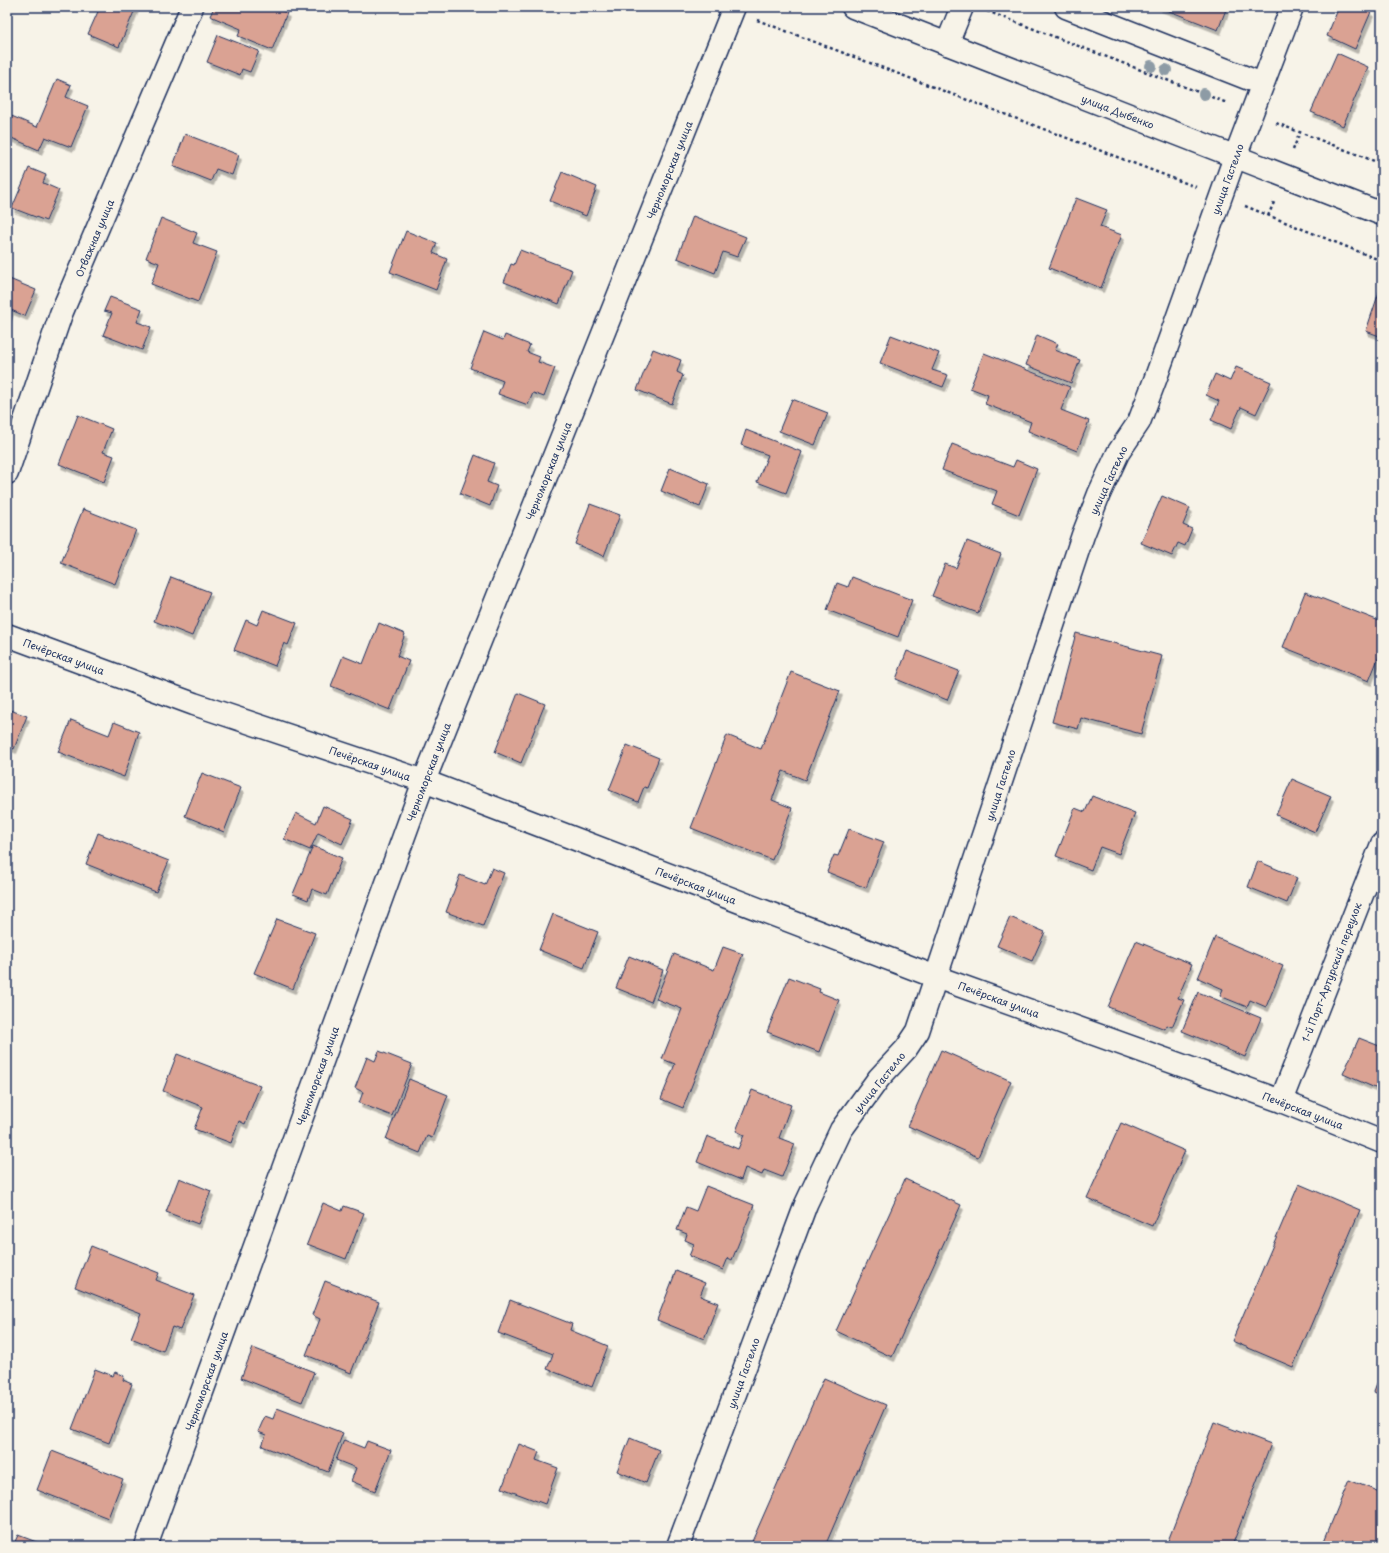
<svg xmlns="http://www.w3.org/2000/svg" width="1389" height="1553" viewBox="0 0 1389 1553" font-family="'Playpen Sans',sans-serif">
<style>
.building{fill:#daa293;stroke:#1b2f5e;filter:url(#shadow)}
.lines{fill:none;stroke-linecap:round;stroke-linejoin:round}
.minor-casing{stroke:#1b2f5e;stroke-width:25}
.major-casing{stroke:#1b2f5e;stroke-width:25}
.path{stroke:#1b2f5e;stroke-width:2.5;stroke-dasharray:3 3;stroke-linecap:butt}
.minor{stroke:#f7f3e8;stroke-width:22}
.major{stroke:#f7f3e8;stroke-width:22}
.tree{fill:#8d9ba5}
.labels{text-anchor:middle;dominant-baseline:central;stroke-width:3;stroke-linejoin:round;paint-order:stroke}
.street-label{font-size:10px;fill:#1b2f5e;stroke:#f7f3e8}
</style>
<defs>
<filter id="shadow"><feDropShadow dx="2.5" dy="4.5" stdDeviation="0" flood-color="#0004"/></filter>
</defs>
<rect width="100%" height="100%" fill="#f7f3e8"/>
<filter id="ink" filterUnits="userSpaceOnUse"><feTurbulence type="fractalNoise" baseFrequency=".025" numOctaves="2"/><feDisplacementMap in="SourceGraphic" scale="8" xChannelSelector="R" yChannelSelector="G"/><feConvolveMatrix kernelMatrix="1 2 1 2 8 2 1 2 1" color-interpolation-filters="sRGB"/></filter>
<g filter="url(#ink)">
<path class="building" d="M100,7H136L119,47L88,34Z
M214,7H272L287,13L272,50L238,36L241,29L210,16Z
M1159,7H1227L1218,30Z
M1339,7H1360L1371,12L1355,49L1327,36Z
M218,35L259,51L250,72L242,69L240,75L207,62Z
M1337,53L1368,67L1343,126L1311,112Z
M57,79L71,85L66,97L88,106L71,147L45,137L39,150L7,136V114L37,127Z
M185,134L239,155L232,175L216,169L211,181L173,166Z
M29,168L46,175L43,183L59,190L46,221L12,208Z
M562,172L597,187L586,216L550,201Z
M1076,198L1107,210L1100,227L1122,235L1101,288L1049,268Z
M693,216L746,237L737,257L723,252L715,273L677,258Z
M161,218L197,233L193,243L217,252L198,302L151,284L159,263L146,258Z
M406,231L437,243L433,253L447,259L436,290L390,272Z
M520,250L572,270L559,304L504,282L511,264L514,265Z
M7,278L36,290L25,316L11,310L7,321Z
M1381,286H1382V337L1366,331Z
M110,297L142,309L137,322L151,327L142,350L103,335L112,313L104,311Z
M484,332L503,340L505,335L530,345L527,352L540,357L538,362L555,368L544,397L533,393L528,405L498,394L503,381L470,368Z
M891,335L939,353L932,370L948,375L943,387L880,363Z
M1037,335L1058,344L1055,350L1080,360L1071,383L1026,365Z
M653,349L681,360L677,372L683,375L672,404L637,390Z
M984,353L1070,387L1061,410L1089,421L1077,451L1028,431L1031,422L985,404L988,395L970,388Z
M1236,367L1271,382L1256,414L1241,407L1231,429L1211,420L1219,401L1206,395L1215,374L1230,381Z
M792,399L828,413L815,445L779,431Z
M78,415L112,429L103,452L114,456L104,482L59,464Z
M746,430L802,452L786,493L757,482L768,455L741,445Z
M952,444L1013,467L1016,460L1037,469L1019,515L992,504L997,491L942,470Z
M475,455L494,463L487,482L497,486L490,506L460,494Z
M670,468L709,484L700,507L661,491Z
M1162,496L1190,508L1183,525L1192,529L1185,546L1178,543L1172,556L1141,543Z
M590,504L620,515L604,556L575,544Z
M83,509L136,530L115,584L61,563Z
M967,541L1001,554L978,613L932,596L945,564L956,568Z
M171,577L210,592L192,636L154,621Z
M852,577L912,600L898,637L827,610L837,583L848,587Z
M1305,592L1382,622V649L1369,681L1283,647Z
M263,610L297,623L288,645L284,643L275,666L234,650L246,620L257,625Z
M379,623L405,634L397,656L409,661L390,710L331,686L343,656L363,664Z
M1076,633L1162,656L1141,734L1081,718L1078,729L1052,722Z
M907,651L959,671L947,700L896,679Z
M791,672L840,691L805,780L783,771L772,800L792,808L772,860L691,828L727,735L761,749Z
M518,693L545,704L521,763L495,752Z
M7,709L27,716L14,749L7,746Z
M71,720L109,735L114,722L139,732L124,777L58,752Z
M627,745L659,758L647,788L644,787L638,802L609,790Z
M202,773L241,788L224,832L185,816Z
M1292,779L1331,796L1315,832L1276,815Z
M1092,796L1135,813L1119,854L1100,847L1091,870L1056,856L1075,808L1085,812Z
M323,806L353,819L342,844L318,833L310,850L284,839L296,813L316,823Z
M849,829L884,842L866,888L827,872L834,855L838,856Z
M98,833L169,861L156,892L86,864Z
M313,846L342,858L327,895L312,889L308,900L293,894Z
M1258,861L1297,878L1287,903L1248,887Z
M492,868L504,873L483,926L446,912L460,875L485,885Z
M553,914L598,932L584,968L539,950Z
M1010,917L1045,932L1032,961L997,946Z
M277,919L315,933L293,989L254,973Z
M1215,937L1283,966L1266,1007L1250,1000L1247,1007L1220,996L1223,989L1198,978Z
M1136,941L1192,964L1178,998L1184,1000L1172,1027L1167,1025L1165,1029L1108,1007Z
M723,947L743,954L683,1108L661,1099L675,1064L662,1059L682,1009L656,999L674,954L714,970Z
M629,956L663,970L651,1002L616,988Z
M789,977L820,989L819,992L839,1000L819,1052L767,1032Z
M1198,992L1261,1018L1245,1057L1182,1031Z
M1359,1038L1382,1047V1091L1343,1074Z
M941,1050L1011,1081L978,1157L908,1126Z
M379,1051L412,1064L392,1116L359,1103L363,1092L355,1088L367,1057L375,1061Z
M177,1054L260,1086L245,1124L239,1121L231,1143L194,1129L203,1107L163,1091Z
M409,1079L448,1095L432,1138L427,1136L420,1153L386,1139Z
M752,1090L791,1105L779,1138L795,1144L782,1177L764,1170L762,1175L745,1168L741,1180L697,1162L707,1136L738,1149L744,1135L736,1131Z
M1121,1123L1185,1151L1152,1226L1087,1198Z
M179,1178L211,1191L198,1224L166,1212Z
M905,1179L961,1205L892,1357L836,1331Z
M1299,1184L1360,1210L1293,1367L1232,1341Z
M706,1186L754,1205L732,1260L728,1258L723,1270L689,1256L694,1244L685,1240L687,1234L677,1230L686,1207L696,1211Z
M323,1203L342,1211L344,1206L364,1213L346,1259L307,1244Z
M91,1246L159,1273L156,1280L194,1295L180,1330L172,1327L163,1351L131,1338L141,1313L75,1287Z
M676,1271L705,1283L700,1296L718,1303L704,1339L657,1320Z
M325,1281L379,1302L351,1373L306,1355L320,1319L312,1315Z
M510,1300L572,1324L570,1330L608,1346L592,1387L547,1369L553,1354L498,1333Z
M253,1348L314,1372L302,1402L241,1378Z
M95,1369L113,1376L115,1372L124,1376L123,1380L132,1384L109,1443L72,1429Z
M1382,1371V1396L1374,1392Z
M824,1378L886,1405L825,1546H750Z
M277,1408L343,1433L328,1472L262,1446L266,1435L258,1432L265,1416L273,1419Z
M1214,1422L1271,1444L1232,1546H1166Z
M630,1438L659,1450L646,1483L617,1471Z
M344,1440L364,1448L367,1441L391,1450L375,1491L351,1481L356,1468L336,1460Z
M519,1444L539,1452L536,1460L558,1468L545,1504L502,1488Z
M52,1451L123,1479L108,1518L37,1490Z
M1349,1480L1382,1493V1546H1322Z
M18,1535L47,1546H13Z"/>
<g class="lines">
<g class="minor-casing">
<path id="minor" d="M1066,7L1262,84
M947,44L962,7
M7,473L61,314L192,7
M7,635L194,704L424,781L936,977L1281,1101L1382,1142
M1281,1101L1382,844
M146,1546L424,781L734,7
M678,1546L806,1204L841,1130L879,1078L906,1049L918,1031L1083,535L1099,494L1118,453L1139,422L1155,380L1235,157L1292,7"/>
</g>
<g class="major-casing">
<path id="major" d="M853,7L1382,214"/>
</g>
<path class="path" d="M987,11L1227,103
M757,20L1196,187
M1276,123L1382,164
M1293,150L1300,132
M1245,206L1382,261
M1268,216L1275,200"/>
<use href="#minor" class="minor"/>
<use href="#major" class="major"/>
</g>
<g class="tree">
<circle cx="1151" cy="66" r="6"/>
<circle cx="1166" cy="70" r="6"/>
<circle cx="1204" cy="94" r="6"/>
</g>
</g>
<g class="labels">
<g class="street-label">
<text transform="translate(1118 111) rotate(21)">улица Дыбенко</text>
<text transform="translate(669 170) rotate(-68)">Черноморская улица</text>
<text transform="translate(1227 179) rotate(-70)">улица Гастелло</text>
<text transform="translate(94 238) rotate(-67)">Отважная улица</text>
<text transform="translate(548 471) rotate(-68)">Черноморская улица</text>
<text transform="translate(1108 480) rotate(-65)">улица Гастелло</text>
<text transform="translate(64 656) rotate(20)">Печёрская улица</text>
<text transform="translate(370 763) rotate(19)">Печёрская улица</text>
<text transform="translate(428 772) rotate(-69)">Черноморская улица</text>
<text transform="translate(1000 785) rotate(-72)">улица Гастелло</text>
<text transform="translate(696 885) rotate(21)">Печёрская улица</text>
<text transform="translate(1331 972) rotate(-69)">1-й Порт-Артурский переулок</text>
<text transform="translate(999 999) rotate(20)">Печёрская улица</text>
<text transform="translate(317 1076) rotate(-70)">Черноморская улица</text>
<text transform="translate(879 1082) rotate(-51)">улица Гастелло</text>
<text transform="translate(1303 1110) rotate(21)">Печёрская улица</text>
<text transform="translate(743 1373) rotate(-70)">улица Гастелло</text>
<text transform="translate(206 1381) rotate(-70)">Черноморская улица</text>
</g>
</g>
<rect width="1389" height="1553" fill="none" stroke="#f7f3e8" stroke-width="24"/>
<rect x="12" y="12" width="1365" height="1529" fill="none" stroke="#1b2f5e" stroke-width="1.5" filter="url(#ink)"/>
</svg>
